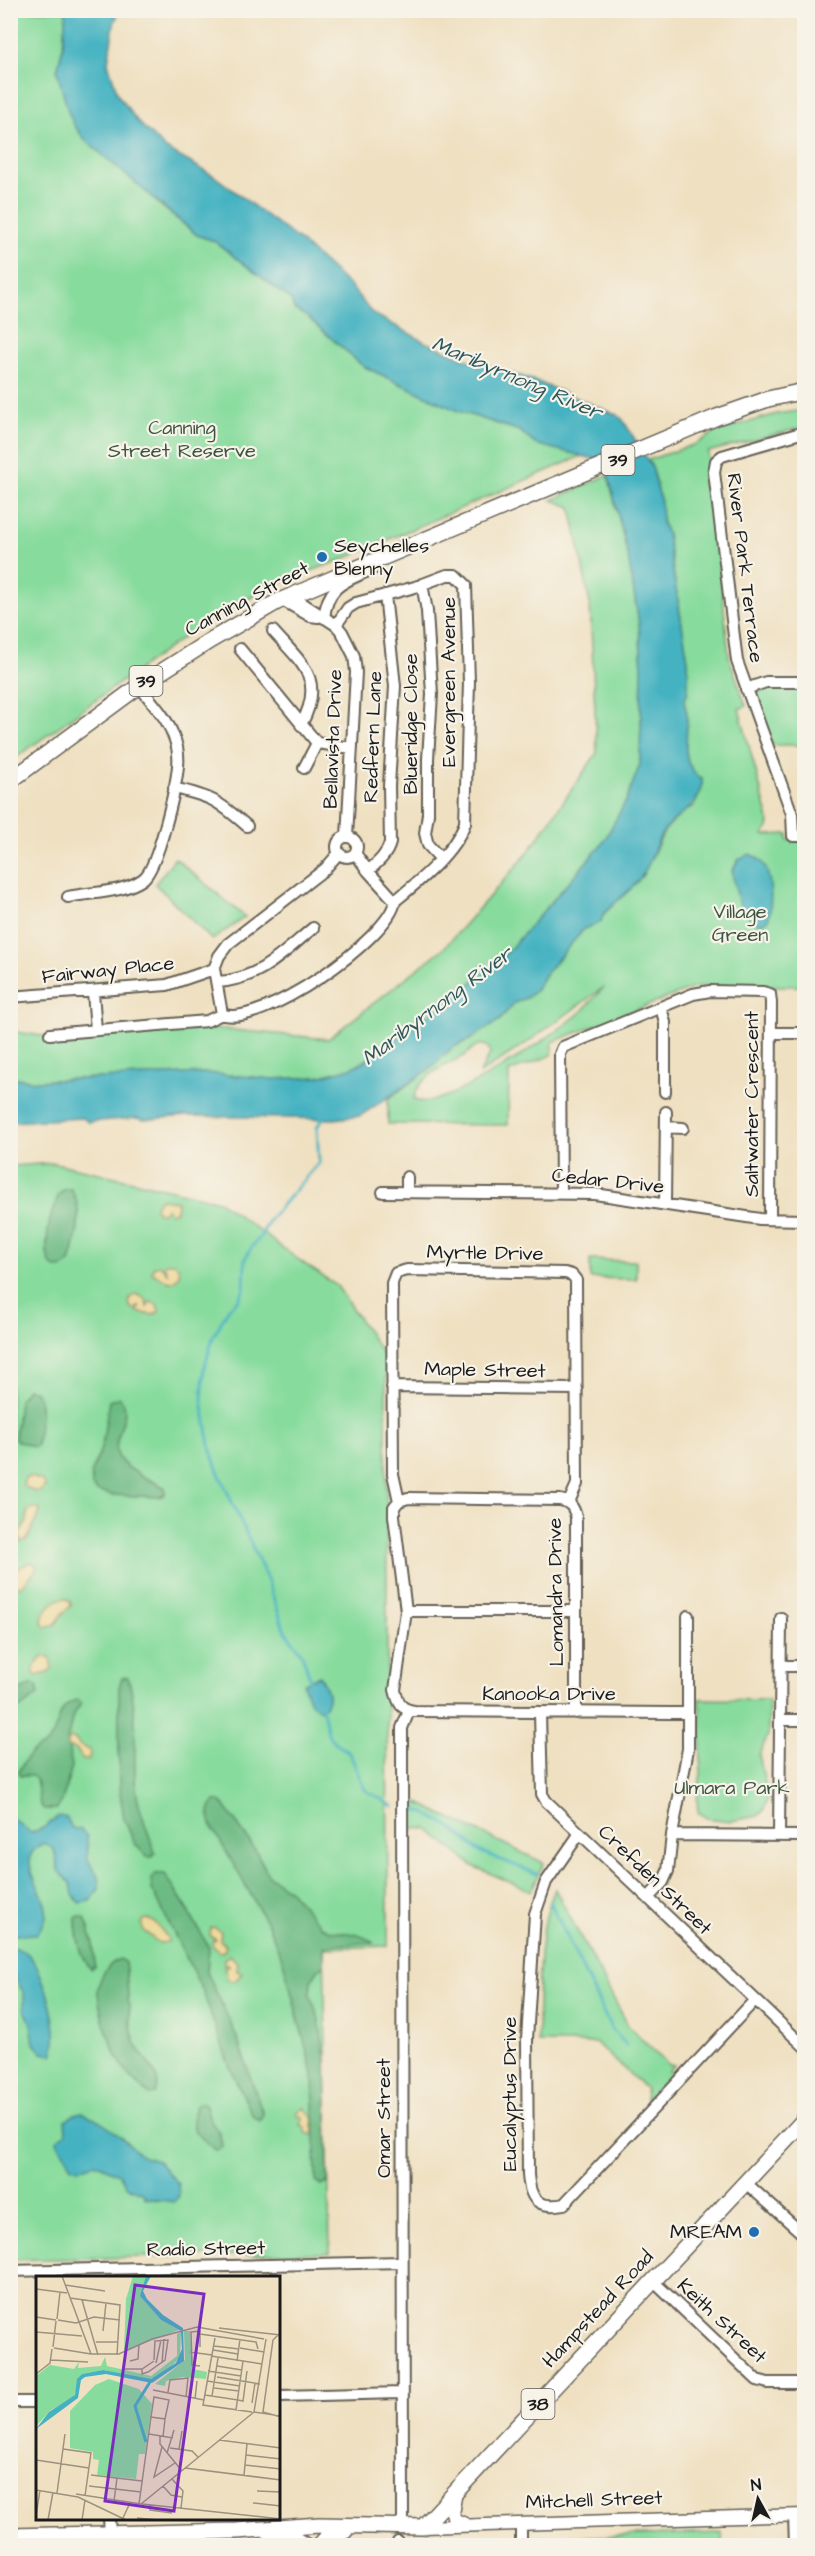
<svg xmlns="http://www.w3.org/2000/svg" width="815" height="2556" viewBox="0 0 815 2556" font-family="'Architects Daughter',sans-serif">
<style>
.green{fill:#87db9d;stroke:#527c5c;stroke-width:1.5;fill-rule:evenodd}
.forest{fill:#6dbb84;stroke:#446c50;stroke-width:1.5}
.sand{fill:#eeda9e;stroke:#857b5d;stroke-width:1.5}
.water{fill:#44b2c1;stroke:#30676e;stroke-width:1.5}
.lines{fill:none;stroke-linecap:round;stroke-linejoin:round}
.stream{stroke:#44b2c1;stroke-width:3}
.minor-casing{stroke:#666156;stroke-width:14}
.tertiary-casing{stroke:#666156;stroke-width:15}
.primary-casing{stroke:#666156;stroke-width:18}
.minor{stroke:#fff;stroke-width:10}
.tertiary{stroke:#fff;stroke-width:12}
.primary{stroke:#fff;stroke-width:15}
.poi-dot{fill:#1f6fb2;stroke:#f7f3e8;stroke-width:2}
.labels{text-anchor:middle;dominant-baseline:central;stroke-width:4.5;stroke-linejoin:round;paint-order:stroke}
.shield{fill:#f7f3e8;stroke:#5e5c59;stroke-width:1.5}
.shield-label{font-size:18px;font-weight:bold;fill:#1c1c1c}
.park-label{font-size:20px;fill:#3c5543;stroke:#f7f3e8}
.poi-label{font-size:20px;fill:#1c1c1c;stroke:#f7f3e8;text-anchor:start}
.street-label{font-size:20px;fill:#1c1c1c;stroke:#f7f3e8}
.water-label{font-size:21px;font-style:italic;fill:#2c585e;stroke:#f7f3e8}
.inset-river{fill:none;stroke:#44b2c1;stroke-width:3}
.inset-road{fill:none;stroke:#9b927f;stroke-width:1.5}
.view{fill:#7b2cbf;fill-opacity:0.15;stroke:#7b2cbf;stroke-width:3}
.inset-edge{fill:none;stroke:#1c1c1c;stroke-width:3}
</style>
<rect width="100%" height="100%" fill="#f7f3e8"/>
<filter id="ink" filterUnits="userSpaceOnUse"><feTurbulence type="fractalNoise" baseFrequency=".0167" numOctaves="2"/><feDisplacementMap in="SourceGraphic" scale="12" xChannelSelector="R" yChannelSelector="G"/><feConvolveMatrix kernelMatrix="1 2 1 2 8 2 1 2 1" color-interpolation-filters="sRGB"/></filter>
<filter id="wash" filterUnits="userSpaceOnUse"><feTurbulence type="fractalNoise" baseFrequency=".008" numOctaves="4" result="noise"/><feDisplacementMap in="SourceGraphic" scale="24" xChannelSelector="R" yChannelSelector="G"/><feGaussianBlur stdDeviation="1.35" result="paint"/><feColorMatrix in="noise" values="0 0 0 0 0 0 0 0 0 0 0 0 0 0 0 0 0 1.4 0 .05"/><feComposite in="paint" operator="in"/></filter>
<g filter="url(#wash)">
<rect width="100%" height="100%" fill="#efe0c1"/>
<path class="green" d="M11,11H66L63,47L57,71L132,178L162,207L197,235L214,241L291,300L294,309L306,316L363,366L458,411L520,431L535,444L584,455L341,560L281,582L209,619L11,761Z
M804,410V427L708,452L729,657L746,706L739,709L769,820L768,829L763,835L788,834V840H803L804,986H709L693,988L552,1042V1055L509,1072L508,1125L388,1124V1099L427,1071L453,1047L469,1040L500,1020L514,1003L526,998L535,991L545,974L584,929L595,923L643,875L665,830L683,812L694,806L702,789V778L696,776L688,763L686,752L687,713L684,702L688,691V661L667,534C656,511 662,483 648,460L696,444L717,431L777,414ZM604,987C597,995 589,1003 582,1011C561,1030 438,1117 414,1099C417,1077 446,1065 464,1056C469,1053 473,1046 479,1045C484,1044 485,1045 489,1048L490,1054L479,1074L525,1044Z
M608,475L628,556L639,624L642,668L640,764L627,799L603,843L497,964L372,1057L351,1068L318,1077L273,1079L207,1073L35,1081L11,1077L10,1031L49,1037L212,1028L328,1039L444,948L527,854L597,753L590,604L571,507L552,500Z
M804,687V745H772L755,699V691L764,688Z
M175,858L245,917L212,940L155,884Z
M55,1163L219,1201L299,1260L337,1286L386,1359L388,1946L324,1948L330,2253L11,2260L10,1166Z
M590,1260L636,1261V1279L590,1278Z
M700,1699L769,1700L768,1735L759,1755L768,1797L764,1810L758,1816L730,1821L707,1818L698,1812L697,1799L701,1773Z
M412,1800L544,1863L531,1891L473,1866L427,1829L413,1828Z
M555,1889L629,2027L668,2065H674L668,2071L671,2074L646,2101V2089L596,2043H538C539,1993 535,1935 555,1889Z
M722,2533V2545H527V2538Z"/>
<path class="forest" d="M65,1189H71C85,1210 76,1241 70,1263C31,1291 50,1194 65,1189Z
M27,1389L34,1390C46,1402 37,1430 37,1445L34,1447L17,1441L15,1438L19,1400Z
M119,1397C136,1411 110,1438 118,1456C122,1468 154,1481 165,1488V1494L160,1497L111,1495L97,1491L92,1486L91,1474L102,1446L109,1401Z
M128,1677C138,1709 134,1743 135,1776C135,1802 147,1828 155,1853L152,1857H147L135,1844L124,1819L119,1786V1687L122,1678Z
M32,1684L37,1686L39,1694L11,1715V1695Z
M77,1700L81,1704L73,1715L67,1741L72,1766L62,1801L57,1809H44L40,1805L36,1779L32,1776H20L18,1772C22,1765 26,1757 32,1752C39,1747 47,1746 51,1738C60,1724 57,1705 77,1700Z
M215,1801H220L225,1806L256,1851L269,1876L290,1891L322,1927L330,1931L356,1934L375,1942L330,1945L324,1947V1964L317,1971L311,1981L310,1994L319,2019L326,2063L328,2181L326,2184L320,2185L316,2182L313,2074L283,1961L268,1925L211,1825C209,1816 207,1807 215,1801Z
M155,1874H165L190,1913L209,1948L207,1972L236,2035L263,2114L260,2121L253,2116L229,2065L203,1992L152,1889L151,1878Z
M79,1916L85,1918C92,1934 95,1949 95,1967L91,1969C80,1957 76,1934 76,1918Z
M120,1959L125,1963C129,1988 127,2015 134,2039C139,2058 166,2074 155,2094L150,2095C142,2088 133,2080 127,2072C113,2055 99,2013 98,1992C98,1979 108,1963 120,1959Z
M199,2103H204C208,2109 208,2117 212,2123C218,2131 221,2135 222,2146L217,2151L195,2132C193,2122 190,2110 199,2103Z"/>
<path class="sand" d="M161,1199L177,1201L176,1211L170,1213L167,1208L163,1213H158L155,1207L158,1200Z
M165,1263H175L179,1269V1276L174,1281L169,1282L152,1273L154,1266L160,1265L168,1274L164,1266Z
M136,1294L146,1299L147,1308L149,1302L157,1304L159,1312L153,1315L137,1312L140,1305L136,1309H132L129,1304L130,1298Z
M31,1477L43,1481L45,1486L41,1491L36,1492L23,1486L25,1478Z
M32,1508L39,1509L40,1512L27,1540L21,1542L19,1533L27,1522V1512Z
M30,1562L36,1564V1570L22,1586H16L12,1580L13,1571Z
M65,1598L70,1601L71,1606L62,1614L56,1624L45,1627L42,1622C42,1611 54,1599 65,1598Z
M42,1657H50L52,1668L48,1673L36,1676L34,1673V1667Z
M71,1738L75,1739L79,1745L90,1750L89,1760H83L77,1750L67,1747V1741Z
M145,1919C155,1919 161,1930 168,1938V1942L159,1943L144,1931L141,1923Z
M215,1927L221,1932L220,1940L226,1946L224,1951L220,1952L213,1946L212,1942L215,1939L210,1936L211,1928Z
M230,1955L238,1963L237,1971L242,1973L235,1981L228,1980L224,1967L230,1965L224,1964V1959Z
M305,2108L312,2117L314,2132L312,2135L306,2133V2127L300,2125L303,2117L298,2116L297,2112Z"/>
<path class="water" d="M66,11H119L114,24L108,63L118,95L138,122L166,149L214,176L299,240L352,288L372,313L425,342L476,363L533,380L617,415L623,420L652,467L661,502L662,522L667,534L688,661V691L684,702L687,713L686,752L688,763L696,775L702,778C703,808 678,811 663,832C655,844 652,861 643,874C634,889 616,901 603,914L601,922L584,929L545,974L535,991L526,998L514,1003L500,1020L469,1040L453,1047L427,1071L360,1116L334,1119L186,1116L143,1120L137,1118L88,1122L83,1118L11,1122L10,1077L35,1081L207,1073L273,1079L318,1077L351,1068L372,1057L497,964L603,843L627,799L640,764L642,668L639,624L628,556L608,473L603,465L594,459L535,444L520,431L458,411L363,366L306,316L294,309L291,300L214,241L197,235L85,140L74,125L68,111L57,71L63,47Z
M750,854C754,856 759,859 762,862C773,876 772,905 768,921L759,924C736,910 737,895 732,871L739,859Z
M319,1675C327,1687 334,1699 321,1710L310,1703L303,1684Z
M58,1816L67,1818L72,1828L81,1830L87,1836L88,1860L98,1876L99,1889L90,1901L79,1903L73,1895L71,1884L58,1870L54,1849L44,1843C7,1860 55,1895 45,1921C43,1926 39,1930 37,1934L13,1935L10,1933L11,1817L31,1833L45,1827Z
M12,1946C17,1949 25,1951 29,1955C45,1973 62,2033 52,2055L42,2053L34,2044L31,2024L24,2007V1994L11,1970Z
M82,2113L95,2118L119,2135L143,2157L158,2161L178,2184L179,2196L174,2202L145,2198L144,2194L126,2186L119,2174L95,2163L78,2169L70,2166C69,2155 59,2150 57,2140L66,2132L65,2120L74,2115Z"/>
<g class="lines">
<path class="stream" d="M311,1681L302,1654L284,1629L267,1579L217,1469L211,1451L202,1400L204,1369L213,1337L229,1308L239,1299L244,1289L245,1259L251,1248L261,1236L269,1220L319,1163L317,1127L324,1116
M322,1707L329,1737L350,1754L365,1790L393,1806
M413,1809L423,1812L452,1828L479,1851L537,1874
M550,1902L612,2030L626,2045"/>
</g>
</g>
<g filter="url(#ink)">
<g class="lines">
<g class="minor-casing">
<path id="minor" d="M804,432L722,456L716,461L714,472L737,661L792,814L793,836H804
M422,584L427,611L432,694L428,759V814L425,833L428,845L440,858
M291,596L336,625L342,632L354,656L356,672L347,837
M282,600L310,616L318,617
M324,618C328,582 347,582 376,567
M336,625L348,608L356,603L415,587L447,575H456L466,585L469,682L465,823C454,853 419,881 395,901
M273,631C302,664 326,679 301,725
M240,649L317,743L352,748
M746,689L766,682H804
M304,768L317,743
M174,788C212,797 217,800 247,826
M337 847a10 10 0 1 1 20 0a10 10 0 1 1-20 0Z
M355,853L368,871L395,901
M368,871C377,863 387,855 390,843L389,786L395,686L385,595
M68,897C91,892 124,893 143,879C158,868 176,787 178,766C179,756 177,744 173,735C166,716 151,701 139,686
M214,969L222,1014C258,1030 390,938 395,901
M217,982C259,980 283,953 313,928
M93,992L96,1030
M10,997L167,985L214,969L219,956L228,944L325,869L339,853
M661,1008L665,1022V1092
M771,1033H804
M50,1034L207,1021L222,1014
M666,1127L683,1128
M407,1177V1191
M383,1192L595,1194L760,1219L804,1220
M561,1193L560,1054L563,1047L693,994L710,991L763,992L770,994L771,1002L770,1219
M665,1204L666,1112
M392,1387L577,1389
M399,1501L393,1474L392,1283L396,1273L407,1270L565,1273L572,1275L576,1280L577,1484L569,1502
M406,1611H575
M781,1666H804
M540,1713L542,1794L546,1801L804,2046
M576,1713V1517C574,1507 570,1502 560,1500L408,1498L399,1501L394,1507V1516L406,1611L395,1690C398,1703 401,1710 415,1711L672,1713H688
M780,1720H804
M580,1833L546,1882L535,1914L527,2039L528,2175C530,2200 538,2209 564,2204L755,2000
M672,1835L804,1836
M779,1836L781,1618
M648,1898L663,1882L668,1871L672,1835L688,1749V1616
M747,2184L804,2235
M10,2271L402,2262
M653,2281L757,2380L768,2383H804
M279,2396L402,2393
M10,2402H38
M794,2515L795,2546
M109,2518L110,2534
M521,2524V2546
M403,2527L402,1728L409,1711
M398,2546V2542"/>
</g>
<g class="tertiary-casing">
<path id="tertiary" d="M456,2492L452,2514L456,2520L465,2524
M423,2527L804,2515"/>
</g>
<g class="primary-casing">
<path id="primary" d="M10,781L139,686L211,640L277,602L717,417L768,399L804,391
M270,2532L294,2539L306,2546
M10,2536L237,2531L319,2525L423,2527L804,2120
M319,2546L328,2536L345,2531"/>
</g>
<use href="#minor" class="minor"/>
<use href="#tertiary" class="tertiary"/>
<use href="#primary" class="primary"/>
</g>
</g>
<g class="poi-dot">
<circle cx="322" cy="557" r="6"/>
<circle cx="754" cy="2232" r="6"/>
</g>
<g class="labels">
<g class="shield">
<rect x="601.5" y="445" width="33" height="30" rx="4.5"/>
<rect x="129.5" y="666" width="33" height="30" rx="4.5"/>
<rect x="521.5" y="2389" width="33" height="30" rx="4.5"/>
</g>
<g class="shield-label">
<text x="618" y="460">39</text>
<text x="146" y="681">39</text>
<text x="538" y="2404">38</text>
</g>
<g class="park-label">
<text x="182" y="428">Canning<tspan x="182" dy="23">Street Reserve</tspan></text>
<text x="740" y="912">Village<tspan x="740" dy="23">Green</tspan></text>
<text x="732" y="1788">Ulmara Park</text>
</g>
<g class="poi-label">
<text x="334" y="546">Seychelles<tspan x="334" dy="23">Blenny</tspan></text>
<text x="742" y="2232" text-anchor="end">MREAM</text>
</g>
<g class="street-label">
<text transform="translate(745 568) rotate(83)">River Park Terrace</text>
<text transform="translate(247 599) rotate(-28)">Canning Street</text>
<text transform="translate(449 682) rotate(-90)">Evergreen Avenue</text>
<text transform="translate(411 724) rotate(-90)">Blueridge Close</text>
<text transform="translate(373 737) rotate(-88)">Redfern Lane</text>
<text transform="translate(333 739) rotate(-88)">Bellavista Drive</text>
<text transform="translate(108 970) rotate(-6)">Fairway Place</text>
<text transform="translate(752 1104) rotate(-90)">Saltwater Crescent</text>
<text transform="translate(608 1181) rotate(6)">Cedar Drive</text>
<text transform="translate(485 1253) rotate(1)">Myrtle Drive</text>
<text transform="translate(485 1370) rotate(1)">Maple Street</text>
<text transform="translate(556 1592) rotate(-91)">Lomandra Drive</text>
<text x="549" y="1694">Kanooka Drive</text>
<text transform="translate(655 1880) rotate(44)">Crefden Street</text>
<text transform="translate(510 2094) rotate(-90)">Eucalyptus Drive</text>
<text transform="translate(384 2118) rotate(-90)">Omar Street</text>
<text transform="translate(206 2249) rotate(-1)">Radio Street</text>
<text transform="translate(598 2309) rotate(-47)">Hampstead Road</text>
<text transform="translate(722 2321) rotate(43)">Keith Street</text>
<text transform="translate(594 2500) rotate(-2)">Mitchell Street</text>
</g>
<g class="water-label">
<text transform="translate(517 378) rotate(23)">Maribyrnong River</text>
<text transform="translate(437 1006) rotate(-37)">Maribyrnong River</text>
</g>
</g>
<g transform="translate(36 2276)">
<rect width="244" height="244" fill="#efe0c1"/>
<path d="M97,0H110L105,21L125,44L143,54L88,75L90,23ZM148,55H154L157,93L171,96L170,103L146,101L130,105L129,110L119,108L149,84ZM145,56L144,81L130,96L113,104L67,94L46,98L38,121L15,134L0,150V100L14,89L38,93L43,86L42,92L65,90L69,81L71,90L115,100L141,80V58ZM73,103L103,113L116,128L109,178H103L100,203L61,199L63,184L57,183V176L34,172V135L59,109Z" fill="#87db9d"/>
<path d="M110,0H115L107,15L111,23L127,39L147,52L148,85L116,107L70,98L49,101L45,104L42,122L0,153L13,136L39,119L41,103L46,98L67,94L115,103L140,87L146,73L145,55L125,44L104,20Z" fill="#44b2c1"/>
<path class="inset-river" d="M110,166L99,130L114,106"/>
<path class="inset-road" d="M26,0L55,78H83L116,63L161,51L228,63M29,9L69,15M0,13L31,17M34,22L84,29L81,79M46,24L62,79M0,41L20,44M21,43L24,16M22,44L40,47L58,41L84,44M183,52L245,59M67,55L70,27M0,56L46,60M164,58L220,66L222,73M242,59L237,64L227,136L245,141M179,62L167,129L216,136M60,66H81M178,70L203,73M17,71L20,45M164,71V55L155,56L156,89L164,90M18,72L55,78M204,72L228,76M177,74L202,78M154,76L176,79M175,80L226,88M15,84L52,86M118,84L119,64M94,85L102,83L103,68M201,85L204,63M120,87L125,64M126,87L128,63M181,90L206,94M86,93H106L118,85M106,93V98L112,96L129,84L132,64L120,65M172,95L205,100M0,98L14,87L16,73M181,101L224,108M171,105L204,110M178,112L203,115M117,114L168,124M132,116L134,104L152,102L150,121M169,119L202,124M176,120L182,82M159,123L161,105M202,124L207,125L211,95M216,127L219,107M200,134L207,85M218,136L245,140M218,136L230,63M115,141L118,121L133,124L129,143M113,158L137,162M124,160V168L146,195M183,164L245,172M126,171L118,201L139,187M134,172L156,175L162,181M27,173L55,177L49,220M143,173L146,155M131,177L138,154M210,179L245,183M0,184L53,192M209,189L245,193M149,192L245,204M55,199L106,205M208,199L211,168M136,203L147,215L145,232M53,210L105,216M127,210L135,219L146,221M0,214L42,221L90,244M221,215L245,216M21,217L29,158M40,218L105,228L218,136M78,225L81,202M217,227L245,230M103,228L115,141L129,143L127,161M106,228L245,243M113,229L114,234L136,237M0,240L4,214M101,242L122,244M12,244L17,216M46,244L49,224M86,244L94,227"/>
<path class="view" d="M99,9L168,18L138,235L69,225Z"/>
<rect width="244" height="244" class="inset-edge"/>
</g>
<rect width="815" height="2556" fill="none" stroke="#f7f3e8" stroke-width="36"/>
<g transform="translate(758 2499) rotate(352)" stroke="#f7f3e8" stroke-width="4.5" paint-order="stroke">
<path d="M0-4.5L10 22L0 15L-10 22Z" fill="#1c1c1c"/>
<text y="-9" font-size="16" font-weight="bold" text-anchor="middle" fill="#1c1c1c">N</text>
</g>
</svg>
